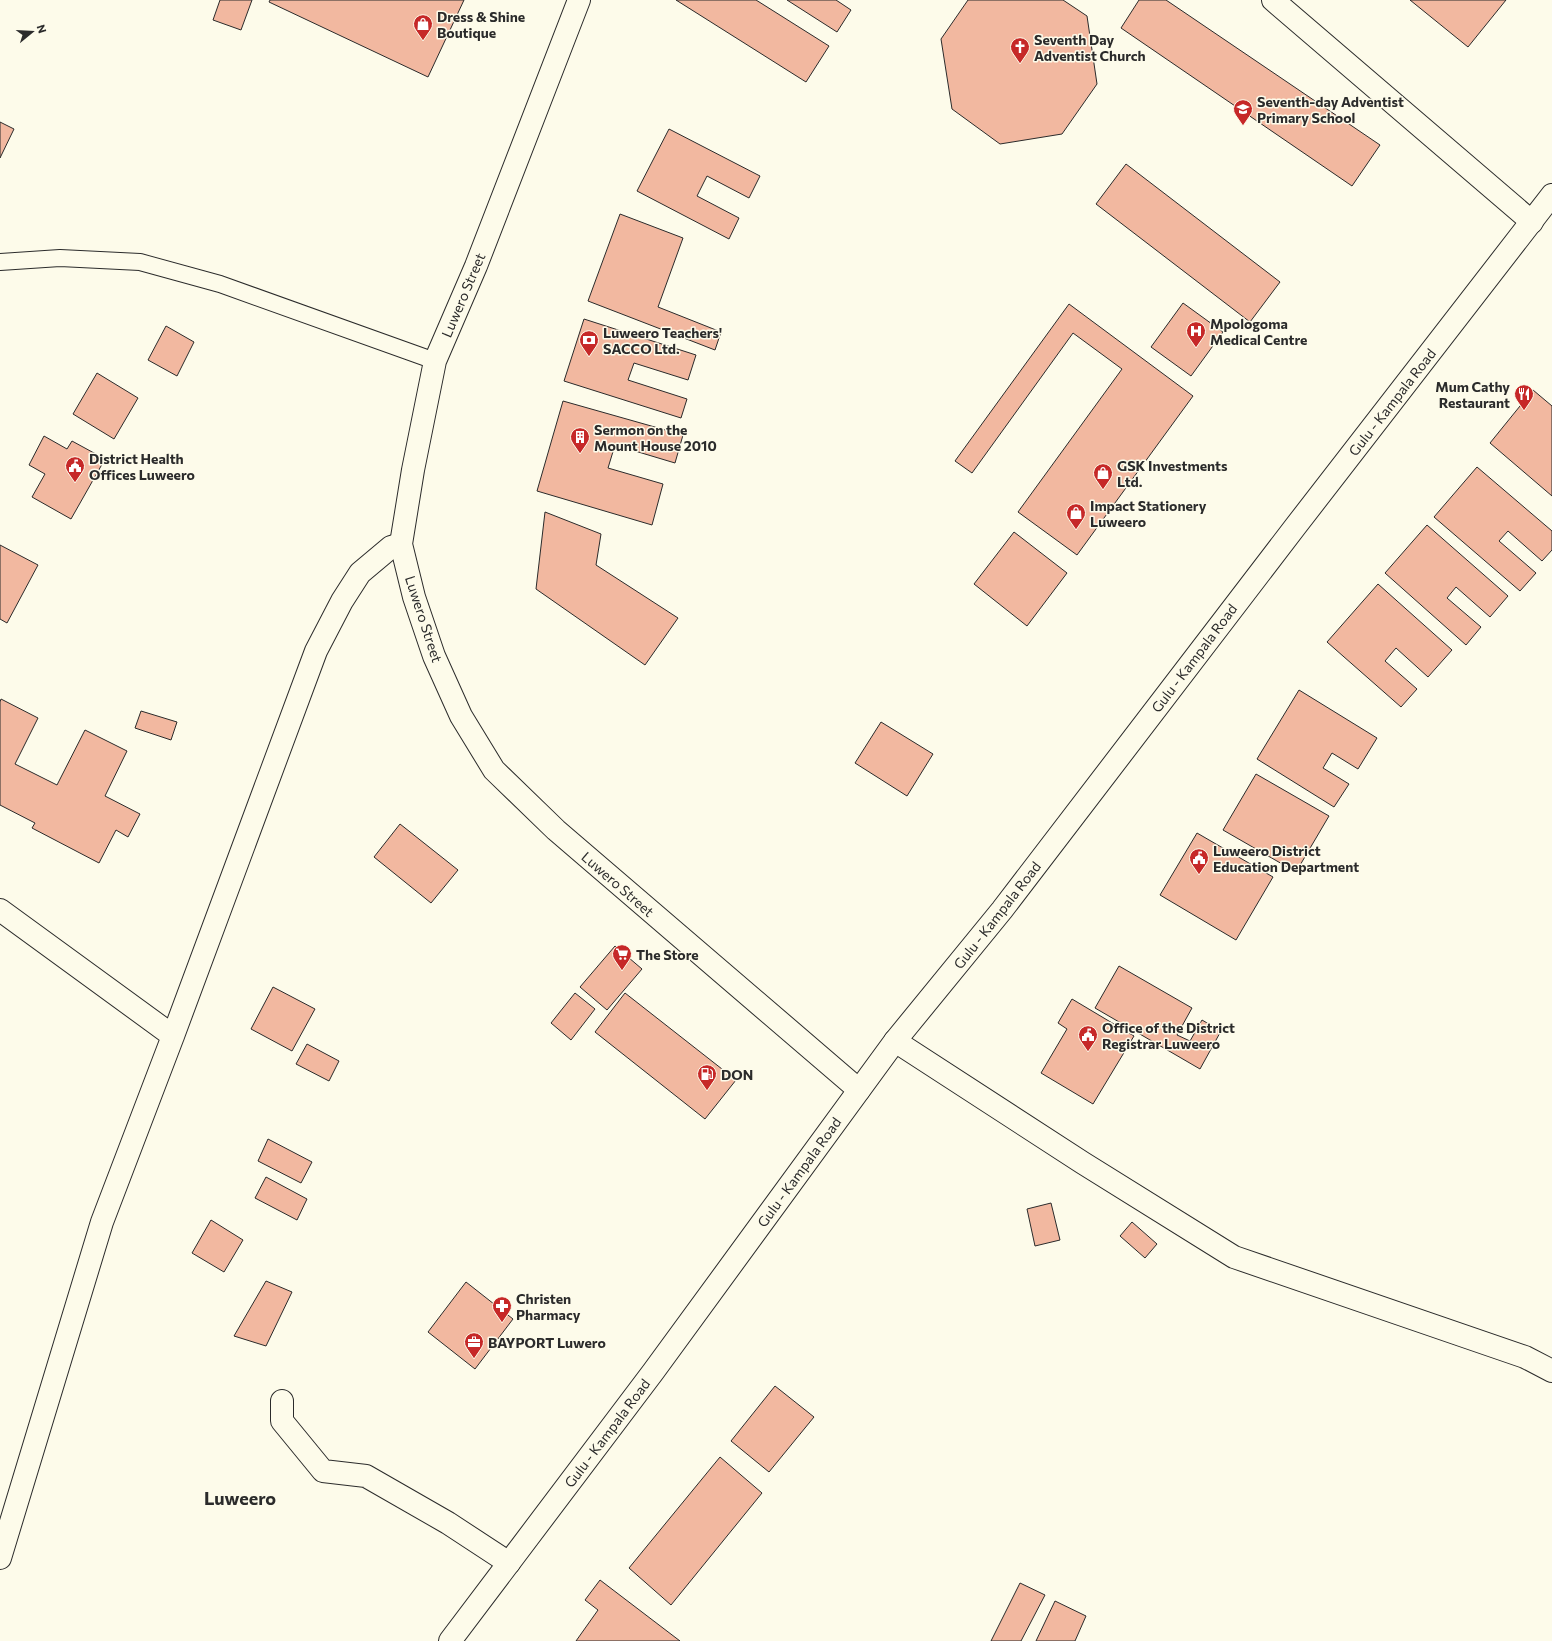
<svg xmlns="http://www.w3.org/2000/svg" width="1552" height="1641" viewBox="0 0 1552 1641" font-family="Commissioner,sans-serif">
<style>
.building{fill:#f2b8a0;stroke:#2b2b2b}
.lines{fill:none;stroke-linecap:round;stroke-linejoin:round}
.service-casing{stroke:#2b2b2b;stroke-width:18}
.minor-casing{stroke:#2b2b2b;stroke-width:24}
.secondary-casing{stroke:#2b2b2b;stroke-width:24}
.primary-casing{stroke:#2b2b2b;stroke-width:24}
.service{stroke:#fdfbea;stroke-width:16}
.minor{stroke:#fdfbea;stroke-width:22}
.secondary{stroke:#fdfbea;stroke-width:22}
.primary{stroke:#fdfbea;stroke-width:22}
.labels{text-anchor:middle;dominant-baseline:central;stroke-width:3;stroke-linejoin:round;paint-order:stroke}
.poi-label{font-size:14px;font-weight:bold;fill:#2b2b2b;stroke:#fdfbea;text-anchor:start}
.street-label{font-size:14px;fill:#2b2b2b;stroke:#fdfbea}
.district-label{font-size:18px;font-weight:bold;fill:#2b2b2b;stroke:#fdfbea}
</style>
<rect width="100%" height="100%" fill="#fdfbea"/>
<path class="building" d="M220,0H252L241,30L213,20Z
M270,0H464L428,77L269,2Z
M676,0H756L829,46L806,82Z
M787,0H836L851,10L837,32Z
M968,0H1063L1087,16L1097,84L1062,134L1000,144L952,109L941,39Z
M1139,0H1166L1380,145L1352,186L1121,28Z
M1410,0H1506L1468,47Z
M0,122L14,129L0,158Z
M669,129L760,176L749,198L707,176L697,196L739,218L729,239L637,191Z
M1126,164L1280,282L1250,322L1096,204Z
M620,214L683,238L658,307L721,332L715,350L588,301Z
M1183,303L1223,332L1191,376L1151,347Z
M1069,304L1193,396L1077,555L1018,512L1122,369L1073,333L972,473L955,461Z
M584,319L696,355L688,380L634,363L628,380L687,399L681,418L564,381Z
M166,326L194,342L177,376L148,360Z
M97,373L138,398L114,439L73,414Z
M1533,390L1552,406V496L1490,443Z
M563,401L683,435L675,463L615,445L608,468L663,484L652,525L537,491Z
M44,436L67,449L72,441L105,459L71,519L32,497L45,474L29,465Z
M1477,467L1552,531V550L1542,561L1508,531L1499,541L1536,573L1520,591L1434,517Z
M545,512L601,534L596,565L678,618L645,665L536,589Z
M1427,525L1508,596L1490,617L1456,587L1447,598L1481,627L1466,645L1385,573Z
M1014,532L1067,573L1027,626L974,584Z
M0,545L38,565L7,623L0,619Z
M1378,584L1452,650L1428,677L1396,648L1385,661L1417,689L1401,707L1327,642Z
M1299,690L1377,738L1358,769L1332,753L1323,768L1349,784L1334,807L1257,759Z
M1,699L38,718L15,764L57,785L85,730L127,751L105,796L140,814L128,837L116,830L99,863L32,828L35,823L0,805V702Z
M141,711L177,722L171,740L135,728Z
M881,722L933,754L907,796L855,763Z
M1256,774L1329,816L1296,872L1223,830Z
M400,824L458,870L431,903L374,857Z
M1197,833L1273,877L1236,940L1160,895Z
M615,946L642,969L607,1010L580,987Z
M1119,966L1192,1008L1177,1035L1190,1041L1202,1020L1221,1031L1200,1069L1095,1008Z
M273,987L315,1009L292,1051L251,1029Z
M575,993L595,1009L571,1040L551,1023Z
M625,993L736,1080L705,1119L595,1032Z
M1072,999L1134,1036L1093,1104L1041,1073L1067,1029L1058,1023Z
M307,1044L339,1061L329,1081L296,1064Z
M268,1139L312,1162L301,1183L258,1161Z
M266,1177L307,1199L297,1220L255,1198Z
M1051,1203L1060,1240L1035,1246L1027,1209Z
M211,1220L243,1240L224,1272L192,1253Z
M1132,1222L1157,1244L1145,1258L1120,1236Z
M266,1281L292,1292L266,1346L234,1336Z
M466,1282L513,1319L475,1369L428,1332Z
M775,1386L814,1417L769,1472L731,1441Z
M720,1457L762,1493L671,1605L629,1568Z
M600,1580L680,1641H576L598,1610L585,1600Z
M1020,1583L1045,1595L1021,1641H991Z
M1055,1601L1086,1616L1075,1641H1036Z"/>
<g class="lines">
<g class="service-casing">
<path id="service" d="M0,262L60,258L140,262L220,284L435,361"/>
</g>
<g class="minor-casing">
<path id="minor" d="M1273,0L1532,222
M0,910L173,1036
M895,1041L1083,1163L1234,1257L1525,1357L1552,1371
M282,1401V1421L323,1471L366,1476L448,1523L509,1563
M0,1558L102,1222L173,1036L316,651L342,601L360,573L391,547L401,544"/>
</g>
<g class="secondary-casing">
<path id="secondary" d="M579,0L476,266L435,361L413,470L401,544L414,597L434,656L461,716L494,770L556,830L859,1090"/>
</g>
<g class="primary-casing">
<path id="primary" d="M450,1641L653,1372L895,1041L1002,910L1295,527L1552,195"/>
</g>
<use href="#service" class="service"/>
<use href="#minor" class="minor"/>
<use href="#secondary" class="secondary"/>
<use href="#primary" class="primary"/>
</g>
<defs>
<g id="shop-pin" transform="scale(1)"><path d="M0 17L-7.5 6A9.5 9.5 0 1 1 7.5 6Z" fill="#c62828" stroke="#fdfbea"/><path d="M-5-2.5h2.3a2.7 3.5 0 0 1 5.4 0H5L5.5 6h-11ZM-1.5-2.5h3a1.5 2.3 0 0 0-3 0Z" fill="#fff"/></g>
<g id="church-pin" transform="scale(1)"><path d="M0 17L-7.5 6A9.5 9.5 0 1 1 7.5 6Z" fill="#c62828" stroke="#fdfbea"/><path d="M-1.2-6h2.4v3.5h3.3v2.4h-3.3V6h-2.4V-.1h-3.3v-2.4h3.3Z" fill="#fff"/></g>
<g id="school-pin" transform="scale(1)"><path d="M0 17L-7.5 6A9.5 9.5 0 1 1 7.5 6Z" fill="#c62828" stroke="#fdfbea"/><path d="M0-5L7-2L0 1L-7-2ZM-4 1L0 2.5L4 1V4Q0 6-4 4Z" fill="#fff"/></g>
<g id="hospital-pin" transform="scale(1)"><path d="M0 17L-7.5 6A9.5 9.5 0 1 1 7.5 6Z" fill="#c62828" stroke="#fdfbea"/><path d="M-5-5h3v3.5h4V-5h3V5h-3V1.5h-4V5h-3Z" fill="#fff"/></g>
<g id="bank-pin" transform="scale(1)"><path d="M0 17L-7.5 6A9.5 9.5 0 1 1 7.5 6Z" fill="#c62828" stroke="#fdfbea"/><path d="M-6-4H6V4H-6ZM0-2.3a2.3 2.3 0 1 0 0 4.6a2.3 2.3 0 1 0 0-4.6Z" fill="#fff"/></g>
<g id="restaurant-pin" transform="scale(1)"><path d="M0 17L-7.5 6A9.5 9.5 0 1 1 7.5 6Z" fill="#c62828" stroke="#fdfbea"/><path d="M-5-6h1v4h1v-4h1v4h1v-4h1v5L-1.5 .5V6h-2V.5L-5-1ZM5-6V6H3V1.5H1.5Q1.5-4 5-6Z" fill="#fff"/></g>
<g id="building-pin" transform="scale(1)"><path d="M0 17L-7.5 6A9.5 9.5 0 1 1 7.5 6Z" fill="#c62828" stroke="#fdfbea"/><path d="M-4-6H4V6H1V3H-1V6H-4ZM-2.5-4.3h1.7v1.8h-1.7ZM.8-4.3h1.7v1.8H.8ZM-2.5-1h1.7V.8h-1.7ZM.8-1h1.7V.8H.8Z" fill="#fff"/></g>
<g id="civic-pin" transform="scale(1)"><path d="M0 17L-7.5 6A9.5 9.5 0 1 1 7.5 6Z" fill="#c62828" stroke="#fdfbea"/><path d="M-.6-6.5H3V-4.5H.6V-3L4-1V1h2V6H-6V1h2V-1L-.6-3ZM-1.2 2.5V6h2.4V2.5Z" fill="#fff"/></g>
<g id="supermarket-pin" transform="scale(1)"><path d="M0 17L-7.5 6A9.5 9.5 0 1 1 7.5 6Z" fill="#c62828" stroke="#fdfbea"/><path d="M-6-5.5h2.5l.6 2H6L4.5 2H-2.5L-4.4-4H-6ZM-1.5 3.2a1.3 1.3 0 1 0 .1 0ZM3 3.2a1.3 1.3 0 1 0 .1 0Z" fill="#fff"/></g>
<g id="fuel-pin" transform="scale(1)"><path d="M0 17L-7.5 6A9.5 9.5 0 1 1 7.5 6Z" fill="#c62828" stroke="#fdfbea"/><path d="M-5.5-6h7V0h2V4h1.3V-2.5L3-4.5l.8-.8L6-3V5H2.5V1h-1V6h-7ZM-4.2-4.7v3.2H.2V-4.7Z" fill="#fff"/></g>
<g id="pharmacy-pin" transform="scale(1)"><path d="M0 17L-7.5 6A9.5 9.5 0 1 1 7.5 6Z" fill="#c62828" stroke="#fdfbea"/><path d="M-2-6h4v4h4v4h-4v4h-4v-4h-4v-4h4Z" fill="#fff"/></g>
<g id="office-pin" transform="scale(1)"><path d="M0 17L-7.5 6A9.5 9.5 0 1 1 7.5 6Z" fill="#c62828" stroke="#fdfbea"/><path d="M-6-3h4V-5.5h4V-3h4V5H-6ZM-1-4.5V-3h2v-1.5ZM-6 0V1H6V0Z" fill="#fff"/></g>
</defs>
<g fill-rule="evenodd">
<use href="#shop-pin" x="423" y="24"/>
<use href="#church-pin" x="1020" y="47"/>
<use href="#school-pin" x="1243" y="109"/>
<use href="#hospital-pin" x="1196" y="331"/>
<use href="#bank-pin" x="589" y="340"/>
<use href="#restaurant-pin" x="1524" y="394"/>
<use href="#building-pin" x="580" y="437"/>
<use href="#civic-pin" x="75" y="466"/>
<use href="#shop-pin" x="1103" y="473"/>
<use href="#shop-pin" x="1076" y="513"/>
<use href="#civic-pin" x="1199" y="858"/>
<use href="#supermarket-pin" x="622" y="954"/>
<use href="#civic-pin" x="1088" y="1035"/>
<use href="#fuel-pin" x="707" y="1074"/>
<use href="#pharmacy-pin" x="502" y="1306"/>
<use href="#office-pin" x="474" y="1342"/>
</g>
<g class="labels">
<g class="poi-label">
<text x="437" y="16">Dress &amp; Shine<tspan x="437" dy="16">Boutique</tspan></text>
<text x="1034" y="39">Seventh Day<tspan x="1034" dy="16">Adventist Church</tspan></text>
<text x="1257" y="101">Seventh-day Adventist<tspan x="1257" dy="16">Primary School</tspan></text>
<text x="1210" y="323">Mpologoma<tspan x="1210" dy="16">Medical Centre</tspan></text>
<text x="603" y="332">Luweero Teachers'<tspan x="603" dy="16">SACCO Ltd.</tspan></text>
<text x="1510" y="386" text-anchor="end">Mum Cathy<tspan x="1510" dy="16">Restaurant</tspan></text>
<text x="594" y="429">Sermon on the<tspan x="594" dy="16">Mount House 2010</tspan></text>
<text x="89" y="458">District Health<tspan x="89" dy="16">Offices Luweero</tspan></text>
<text x="1117" y="465">GSK Investments<tspan x="1117" dy="16">Ltd.</tspan></text>
<text x="1090" y="505">Impact Stationery<tspan x="1090" dy="16">Luweero</tspan></text>
<text x="1213" y="850">Luweero District<tspan x="1213" dy="16">Education Department</tspan></text>
<text x="636" y="954">The Store</text>
<text x="1102" y="1027">Office of the District<tspan x="1102" dy="16">Registrar Luweero</tspan></text>
<text x="721" y="1074">DON</text>
<text x="516" y="1298">Christen<tspan x="516" dy="16">Pharmacy</tspan></text>
<text x="488" y="1342">BAYPORT Luwero</text>
</g>
<g class="street-label">
<text transform="translate(463 295) rotate(-67)">Luwero Street</text>
<text transform="translate(1392 402) rotate(-52)">Gulu - Kampala Road</text>
<text transform="translate(424 619) rotate(72)">Luwero Street</text>
<text transform="translate(1194 658) rotate(-53)">Gulu - Kampala Road</text>
<text transform="translate(618 884) rotate(41)">Luwero Street</text>
<text transform="translate(997 915) rotate(-52)">Gulu - Kampala Road</text>
<text transform="translate(799 1172) rotate(-54)">Gulu - Kampala Road</text>
<text transform="translate(607 1433) rotate(-53)">Gulu - Kampala Road</text>
</g>
<g class="district-label">
<text x="240" y="1498">Luweero</text>
</g>
</g>
<g transform="translate(32 32) rotate(72)" stroke="#fdfbea" stroke-width="3" paint-order="stroke">
<path d="M0-3L7 15L0 10L-7 15Z" fill="#2b2b2b"/>
<text y="-6" font-size="11" font-weight="bold" text-anchor="middle" fill="#2b2b2b">N</text>
</g>
</svg>
